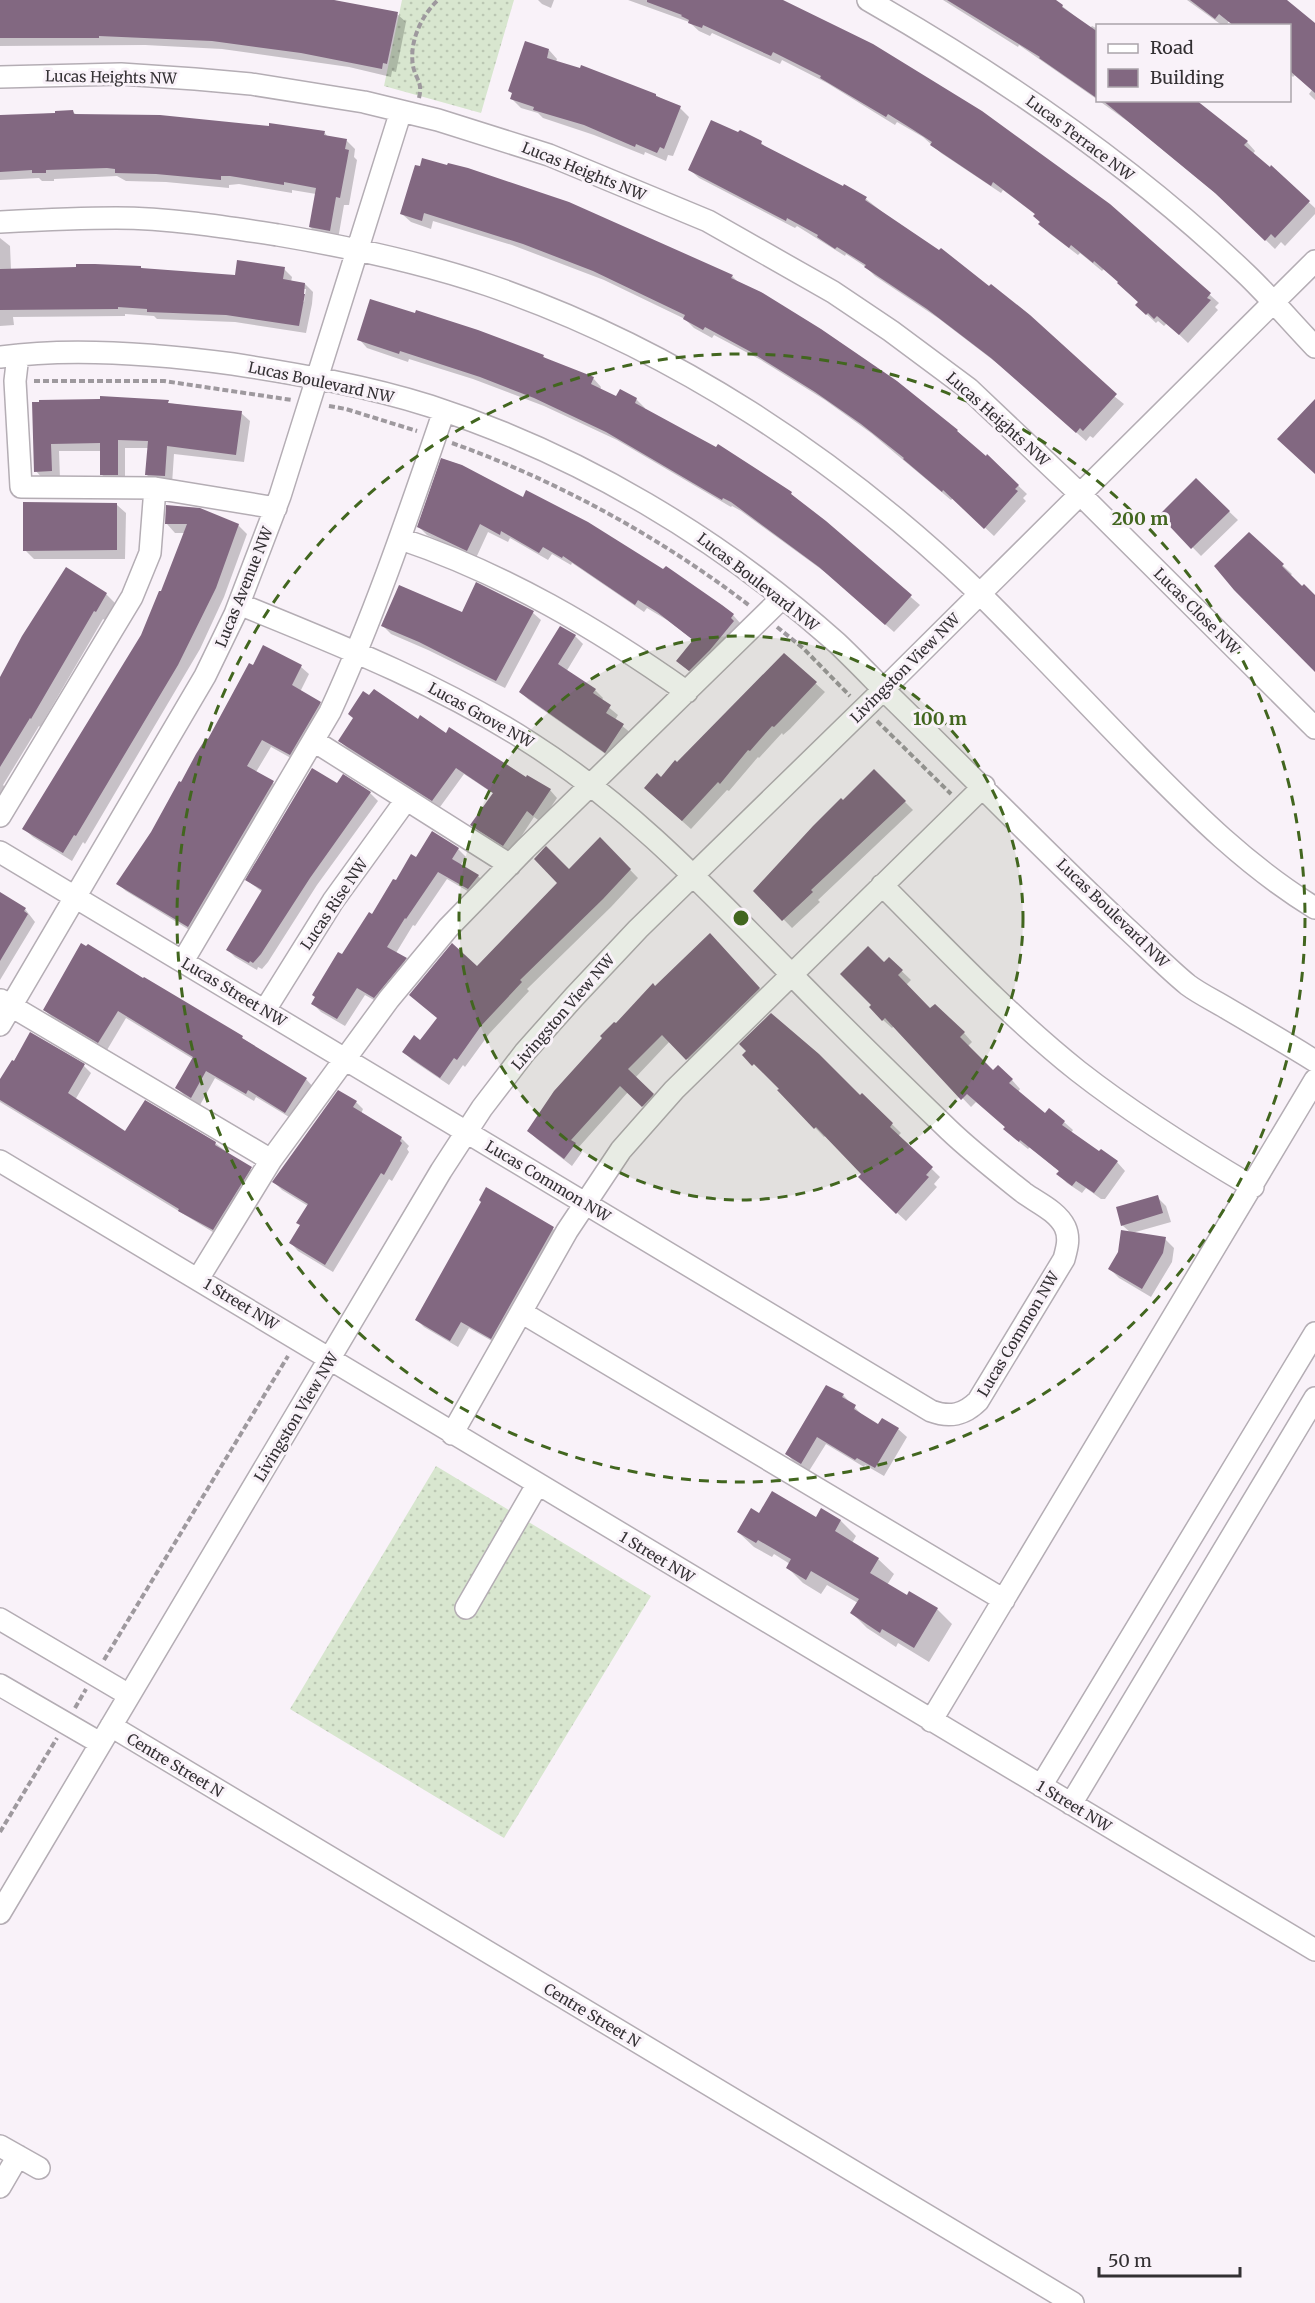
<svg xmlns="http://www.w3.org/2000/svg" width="1315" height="2303" viewBox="0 0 1315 2303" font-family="Merriweather,serif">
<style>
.grass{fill:url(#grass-dots)}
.shadow{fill:#0003;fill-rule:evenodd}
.building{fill:#826881}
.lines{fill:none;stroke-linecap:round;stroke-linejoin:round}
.minor-casing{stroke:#b4adb4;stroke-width:24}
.path{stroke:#9e999e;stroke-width:4;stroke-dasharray:6 3;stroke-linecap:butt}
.minor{stroke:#fff;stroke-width:21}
.ring{fill:none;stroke:#42661f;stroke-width:3;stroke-dasharray:10 8}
.labels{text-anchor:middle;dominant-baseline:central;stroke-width:6;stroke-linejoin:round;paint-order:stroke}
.street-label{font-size:15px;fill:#333033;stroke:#f9f2f9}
.centre{fill:#42661f;stroke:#f9f2f9;stroke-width:3}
.ring-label{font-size:18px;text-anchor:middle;font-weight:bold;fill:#42661f;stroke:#f9f2f9;stroke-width:6;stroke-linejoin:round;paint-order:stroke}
</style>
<defs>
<pattern id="grass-dots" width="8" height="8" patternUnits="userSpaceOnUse" patternTransform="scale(1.5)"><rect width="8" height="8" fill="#d8e6cf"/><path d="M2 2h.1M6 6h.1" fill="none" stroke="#bac6b2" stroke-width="1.8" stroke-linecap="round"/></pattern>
</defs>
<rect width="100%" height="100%" fill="#f9f2f9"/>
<path class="grass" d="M402,0H514L481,113L384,86Z
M436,1466L651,1596L504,1838L290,1709Z"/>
<path class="shadow" d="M0,0H332L397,14L406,22L396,72L392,71L391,77L349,67L222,49L145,45L0,46Z
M538,0H554L551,8L542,4Z
M628,0H779L1109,206L1210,295L1219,303L1215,307L1218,310L1188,343L1167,323L1164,326L1158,321L1156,323L1137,305L1139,303L1120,282L1104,269L1102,271L1080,253L1078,255L1049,233L1040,224L1041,222L1036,215L1003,190L1001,193L941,153L923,137L897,122L895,125L827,83L782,60L780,64L712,33L710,36L699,31L689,22Z
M943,0H1053L1062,6L1090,28L1092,26L1098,29V100L1019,45L1018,47Z
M1187,0H1284L1315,26V100L1309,94L1312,90L1295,75L1293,77L1290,74V26L1229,21L1226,26H1223Z
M549,50L557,59L556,62L655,95L680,108L689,117L673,156L668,155L666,161L645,152L644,155L594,135L543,118L538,113L521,108L512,99Z
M1098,100H1194L1247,142L1255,151L1253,154L1270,169L1271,167L1315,208V214L1285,246L1281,242L1275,249L1226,202L1130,123Z
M73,112L77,115L324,132L328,137L346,140L355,149L354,157L357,160L349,205H344L338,239L319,236L310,227L316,194L292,190V193L239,184L229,185V188L166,182L126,181L117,176L54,179V181H42L39,178L0,180V117Z
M761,143L767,148L866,199L1124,404L1093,438L1090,436L1086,441L1002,367L938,318L875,276L866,267L846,254L845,256L797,226L795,228L699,178L690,170Z
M416,167L732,276L740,284L896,382L957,431L986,458L987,456L1027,494L1023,498L1026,501L994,536L953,498L951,500L871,433L825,400L761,360L714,335L712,338L694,328L685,319L604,280L512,245L433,221L431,229L411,222L402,214Z
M0,238L10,246L11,270L140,267L143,269L236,277L284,269L292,277L291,282L305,284L313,292L312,304L306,333L235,322L157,319L154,316L125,314V316L13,317L14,325L0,326ZM303,289H306L304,302L301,301Z
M359,339L543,356L548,361L593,378L601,387L600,390L617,398L636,399L645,408L644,410L791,494L920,605L894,632L829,575L741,511L732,506L731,507L617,440L544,406L473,379L409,359L408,362L367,348Z
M138,399L241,413L250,421L244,462L174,454L172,484L155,483L147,475L149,448H125V483L110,482L101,474L102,451H59L60,479L44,480L36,471L33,403Z
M442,460L733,615L741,624L698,679L678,661L695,641L667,620L647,608L644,612L572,563L571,565L552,554L548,560L510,538L508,542L488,532L476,558L427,535L419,527Z
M1196,480L1238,520L1201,556L1161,515Z
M117,505L126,513L125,559H34L25,550Z
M168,507L238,525L247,534L224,597L200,649L85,844L83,842L72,861L33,837L24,829L142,636L162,593L186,533H175L167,524Z
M1249,534L1292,574L1290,576L1315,597V669Z
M477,584L533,613L541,620L505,688L428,650L391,634L383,626L463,613Z
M106,594L115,603L105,620L103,619L40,727L39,726L3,785L5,787L0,794V680Z
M575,636L583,644L566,672L595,690L603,698L601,701L618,715L615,720L632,734L614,760L529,700L520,692Z
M264,647L301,667L309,674L300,692L320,703L328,711L298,762L271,747L256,772L273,783L281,790L196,934L126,891L118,884L152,832Z
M784,655L825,692L790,729L783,735L782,733L759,758L758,757L729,791L727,790L691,829L655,797L661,779Z
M418,721L550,790L557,798L541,822L534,817L511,852L479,832L472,825L494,794L464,774L440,807L347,748L340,741Z
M874,771L913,810L818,900L820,902L792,928L756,891Z
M338,785L370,793L378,801L317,885L268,962L262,969L258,967L257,970L235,957L228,950L262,892L247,880Z
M600,839L638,878L611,907L527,989L529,991L489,1034L465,1067L463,1065L449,1085L412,1060L404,1052L421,1042L477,968Z
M458,849L466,857L460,866L478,876L486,884L476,896L447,879L415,926L413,925L396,953L413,967L383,1005L365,995L345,1026L321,1012L313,1004L343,956L396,882L417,859Z
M0,893L25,909L35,922L0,980Z
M718,942L767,997L695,1067L670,1041L635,1078L660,1102L651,1113L628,1092L578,1148L582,1152L572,1166L537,1139L529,1131L616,1026L655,988Z
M82,945L242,1038L306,1079L314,1088L294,1120L256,1097L254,1101L215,1078L200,1105L185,1096L177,1088L193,1059L126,1018L107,1050L53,1018L45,1010Z
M889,959L911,980L906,985L930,1010L964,1033L972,1042L967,1047L993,1072L1012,1080L1020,1089L1018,1092L1046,1115L1064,1122L1073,1130L1071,1133L1100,1153L1117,1162L1125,1171L1105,1199H1101L1086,1188L1082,1193L1067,1183L1058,1174L1060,1172L1030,1147L1028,1149L1014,1138L1005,1129L1006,1128L976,1102L971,1107L894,1026L892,1028L883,1020L884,964Z
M31,1034L84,1066L91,1073L75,1100L125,1133L215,1143L259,1176L221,1237L0,1102V1083Z
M744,1055L860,1097L862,1095L901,1133L898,1136L940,1177L934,1184L937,1187L906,1221L868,1186L863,1174L826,1135L824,1137L779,1090L781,1089Z
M356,1102L363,1109L361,1114L401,1138L409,1146L407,1149L409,1152L392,1181L389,1179L333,1272L298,1251L291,1243L301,1226L308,1206L282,1190L274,1182Z
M487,1190L553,1229L561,1236L499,1345L469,1328L458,1347L424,1327L416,1319L483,1202Z
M1157,1197L1166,1206L1171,1222L1132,1233L1165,1239L1174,1248L1172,1262L1151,1297L1119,1278L1110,1269L1131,1233L1122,1225Z
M843,1395L863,1416L879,1426L898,1429L907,1437L884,1476L865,1465L864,1467L826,1444L809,1471L795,1463L787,1454Z
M822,1510L841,1521L856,1536L852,1543L878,1559L894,1574L887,1585L907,1597L937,1609L952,1624L929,1662L898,1643L896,1647L867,1628L852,1613L858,1603L827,1585L821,1594L803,1583L788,1568L790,1564L774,1554L772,1557L754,1547L738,1532L760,1515L816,1519Z"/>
<path class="building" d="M0,0H334L398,12L387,64L383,63L382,69L301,53L212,41L99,36V38H0Z
M647,0H783L873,44L982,111L1110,204L1211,293L1207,298L1211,300L1179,335L1157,316L1154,319L1148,313L1146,315L1135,305L1138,302L1117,283L1118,282L1094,261L1093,263L1071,245L1069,248L1038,224L1040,222L1033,216L1035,214L993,182L991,186L930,145L932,142L912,129L888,114L886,117L820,78L821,76L773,52L771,56L703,25L702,28L688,23L689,20L681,16L682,15L647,2Z
M947,0H1056L1063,5L1062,7L1098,32V99L1039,58L1040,57Z
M1190,0H1287L1315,23V93L1290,71V26H1234L1219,14L1215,19Z
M525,41L549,49L547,58L580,68L581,65L656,94V96L681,106L664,149L660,147L657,153L636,144L635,147L584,125L533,110L534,107L510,99L512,93L508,91Z
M1102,100H1196L1248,141L1244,145L1270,167L1271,165L1310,201L1275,238L1271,234L1265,241L1215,193Z
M73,110L74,114L160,115L269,126V123L325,131L324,135L347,139L345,149L349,150L347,161L340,198L336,197L330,231L309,227L316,188L284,182V185L230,176H221V180L156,174L115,173V169L107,168L46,170V173H32V170L0,172V115L55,113V111Z
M711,120L738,132L740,130L762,141L761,144L843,186L844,184L867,197L865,200L939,250L941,248L989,286L991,284L1030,315L1117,394L1083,431L1080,428L1076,433L991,358L927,309L864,267L866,265L837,247L835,249L817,237L818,235L787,218L786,221L688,170Z
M422,158L447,165L448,163L468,168L569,202L733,275L731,278L761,292L821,329L897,381L958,430L957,431L986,456L987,454L1019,485L1015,489L1018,491L984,529L943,490L942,492L903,459L904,458L861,424L815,392L751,352L705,327L703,330L683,319L685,315L593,271L523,244L424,213L422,221L400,214L415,165L420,166Z
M237,260L285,267L283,279L305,283L304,294H305L299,326L226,315L147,312V309L118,307V309L0,310V269L76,267V264H95L141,266V268L235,275Z
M370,299L415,313L416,310L478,330L544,355L543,357L594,377L591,384L616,396L620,389L637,398L635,403L716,447L718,444L792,492L791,494L826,521L912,595L885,625L819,567L731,502L723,498L722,500L606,432L534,398L480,377L400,351L399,354L357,340Z
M100,396L169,400L168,403L242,411L236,455L167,446L165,476L145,475L148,441L118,440V475H100V443L51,444L52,471L34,472L32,402H39V400L100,399Z
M1315,399V474L1277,439Z
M441,458L462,465L523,497L526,490L588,522L663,569L666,566L722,605L734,614L731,618L734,621L710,650L689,671L676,661L693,640L657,612L638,600L635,605L563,556L562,558L543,547L539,553L501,531L500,535L480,524L467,551L417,527Z
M1196,478L1230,511L1191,549L1159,515Z
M23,502L117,503V550L23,551Z
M166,505L200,508L239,524L216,588L178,665L76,836L74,835L63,853L22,829L141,635L159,591H161L187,524H165Z
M1249,532L1284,564L1282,566L1302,586L1304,584L1315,595V672L1234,590L1214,566Z
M66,567L107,593L96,612L94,611L31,719L30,718L0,767V677L22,636Z
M476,582L534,611L496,681L419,642L381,626L399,585L462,612Z
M560,626L576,635L558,664L596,689L593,693L611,705L606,713L624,724L605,753L519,692Z
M263,645L302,665L292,685L321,702L290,755L262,740L247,766L274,781L188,927L116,884L151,832L179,781L181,782L196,754L206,738L208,739L249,663L253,665Z
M784,653L817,682L781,720L774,727L772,726L750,751L748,750L720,784L718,782L682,821L644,788L657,773L661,777L675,760L677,762Z
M374,689L418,719L420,715L446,733L449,727L526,777L527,775L551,789L533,816L527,811L503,846L470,825L493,793L456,768L432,801L338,741L353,718L348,714L363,691L369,695Z
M312,768L337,783L343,774L371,792L310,878L261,954L253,963L250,961L249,963L226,950L262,890L245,880Z
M874,769L906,801L811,890L813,892L782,921L753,891L813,826L841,798L843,800Z
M432,831L459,848L452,859L479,875L468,889L438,872L406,919L405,918L387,947L407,958L374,998L357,988L337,1019L311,1004L315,997L312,995L338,952L342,954L369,912L372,914L393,879L396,880L411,854L416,857Z
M600,837L631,869L603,899L520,980L522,982L481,1026L457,1060L454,1058L440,1078L402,1052L414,1035L420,1040L437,1018L409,995L452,943L477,966L557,883L534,859L546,846L569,869Z
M0,892L26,908L24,911L28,914L0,961Z
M710,933L760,988L686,1060L662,1035L628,1069L654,1094L642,1107L620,1086L571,1140L576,1143L564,1159L527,1131L554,1091L602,1038L600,1036L614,1022L616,1023L653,983L655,986Z
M81,943L86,946L88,944L143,978L144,977L243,1036L242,1038L307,1078L285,1113L248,1090L246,1094L206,1071L191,1098L175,1088L193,1057L118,1011L98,1043L43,1010Z
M868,946L884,962L889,957L903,970L898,975L930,1008L935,1004L965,1032L960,1037L993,1070L998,1065L1013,1079L1009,1083L1045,1113L1049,1108L1065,1121L1062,1125L1099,1151L1101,1149L1118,1161L1094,1193L1076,1181L1072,1186L1056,1174L1059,1171L1020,1140L1019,1142L1003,1129L1005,1127L967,1094L961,1100L885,1018L882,1021L869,1007L871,1005L840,974Z
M771,1013L819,1054L860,1095L862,1093L893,1123L890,1127L933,1167L926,1175L929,1177L896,1214L858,1177L861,1174L839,1151L816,1127L814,1129L777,1090L779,1089L754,1064L752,1066L742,1055L746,1051L739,1044Z
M30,1032L85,1064L68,1093L125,1131L145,1100L216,1142L215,1145L252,1167L213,1230L178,1211L179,1209L0,1100V1079L12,1060L14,1061Z
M338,1090L357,1101L353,1107L402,1137L400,1141L402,1143L384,1175L381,1173L325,1265L289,1243L300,1225L296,1223L308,1204L272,1182Z
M486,1187L554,1227L491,1339L461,1322L450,1341L415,1320L481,1202L479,1200Z
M1158,1195L1163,1213L1121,1226L1116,1207Z
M1121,1230L1166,1237L1163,1253L1142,1289L1108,1269L1118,1252Z
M826,1385L844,1394L842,1397L856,1405L854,1409L878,1424L882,1418L899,1428L875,1468L857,1458L855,1460L817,1437L801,1464L785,1454Z
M772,1491L816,1517L821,1508L841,1520L835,1531L879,1558L870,1573L907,1595L909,1591L938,1608L914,1648L882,1629L880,1633L850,1613L859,1599L811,1571L806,1580L786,1568L791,1559L758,1540L756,1543L737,1532L751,1508L759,1513Z"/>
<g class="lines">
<g class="minor-casing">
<path id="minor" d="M868,0C1003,77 1133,166 1246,274C1270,297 1292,323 1315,347
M0,77L121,74L195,79L251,84L364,102L438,120L549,155L708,221L833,292L891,331L969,389L1080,494L1315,728
M0,222C38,220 78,218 116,218C169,218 226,227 278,235C349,247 420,262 488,285C672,348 837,457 977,591C1032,645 1085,702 1139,757C1194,813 1248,867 1315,908
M18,355L15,381L21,487L155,488L276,508
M0,357C73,347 159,354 233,364C298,374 367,386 430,406C581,455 719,538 837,643C856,661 874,680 892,698C970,774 1046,853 1125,927C1146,946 1166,967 1188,985C1200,994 1215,1001 1228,1009C1257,1026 1286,1043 1315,1061
M401,539C505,574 598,629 687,692
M314,741L510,865
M0,816L132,597L150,553L155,488
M0,852L931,1411C950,1418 964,1415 978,1401L1064,1259C1067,1248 1070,1238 1065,1227C1057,1211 1038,1203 1024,1193C999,1173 972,1152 949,1130C896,1079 843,1027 791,974C708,890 632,808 532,744C441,685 340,645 239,604
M882,885C946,949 1008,1015 1078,1071C1133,1114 1192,1151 1253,1187
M183,961L330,712C375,614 409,513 444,411
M1,1000L271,1160
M265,1010L333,901L406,800
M0,1025L205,676L235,614L280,496L401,111
M0,1161L1315,1950
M198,1279L271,1160L389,999L448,928L525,849L782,598
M521,1312L1004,1600
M452,1434L567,1231L621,1150L674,1090L984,786
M466,1608L537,1485
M0,1619L129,1695
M0,1685L100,1743
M931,1721L1315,1080
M111,1726L1073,2303
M1041,1786L1315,1333
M1071,1804L1315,1398
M0,1913L441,1171L482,1108L525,1052L574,997L638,929L883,690L1315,261
M0,2146L39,2168
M0,2187L18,2156"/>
</g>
<path class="path" d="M419,98C423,82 416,80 413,66C409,42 421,16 438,0
M34,381H164L292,400
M329,406L346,409L417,431
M452,443C558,481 660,537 750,606
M777,627L803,648L850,696
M877,721L951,794
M104,1660L288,1356
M75,1708L86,1689
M0,1832L57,1738"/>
<use href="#minor" class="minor"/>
</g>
<circle cx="741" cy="918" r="282" fill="#42661f" fill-opacity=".12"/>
<g class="ring">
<circle cx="741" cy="918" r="282"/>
<circle cx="741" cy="918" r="564"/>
</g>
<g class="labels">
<g class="street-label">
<text transform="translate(111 77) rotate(1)">Lucas Heights NW</text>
<text transform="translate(1080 138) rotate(37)">Lucas Terrace NW</text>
<text transform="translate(584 171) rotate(22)">Lucas Heights NW</text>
<text transform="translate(321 382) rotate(12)">Lucas Boulevard NW</text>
<text transform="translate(998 419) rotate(42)">Lucas Heights NW</text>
<text transform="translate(758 582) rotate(38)">Lucas Boulevard NW</text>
<text transform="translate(244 587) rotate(-68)">Lucas Avenue NW</text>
<text transform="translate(1197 611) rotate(45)">Lucas Close NW</text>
<text transform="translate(905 668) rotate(-45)">Livingston View NW</text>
<text transform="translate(481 715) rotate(29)">Lucas Grove NW</text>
<text transform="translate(334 904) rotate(-56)">Lucas Rise NW</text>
<text transform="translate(1113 913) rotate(44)">Lucas Boulevard NW</text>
<text transform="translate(234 992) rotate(31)">Lucas Street NW</text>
<text transform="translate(563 1012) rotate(-49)">Livingston View NW</text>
<text transform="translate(548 1181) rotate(31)">Lucas Common NW</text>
<text transform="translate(241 1304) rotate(31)">1 Street NW</text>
<text transform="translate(1018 1334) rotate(-59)">Lucas Common NW</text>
<text transform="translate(296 1417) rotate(-59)">Livingston View NW</text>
<text transform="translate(657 1557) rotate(31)">1 Street NW</text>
<text transform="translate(175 1765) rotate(31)">Centre Street N</text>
<text transform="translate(1074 1806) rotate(31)">1 Street NW</text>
<text transform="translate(592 2015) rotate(31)">Centre Street N</text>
</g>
</g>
<circle cx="741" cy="918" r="9" class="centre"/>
<g class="ring-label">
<text x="1140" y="525">200 m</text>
<text x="940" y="725">100 m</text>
</g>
<rect x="1096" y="24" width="195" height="78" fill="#f9f2f9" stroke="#aaa4aa" stroke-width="1.5"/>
<rect x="1108" y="44" width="30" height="9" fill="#ffffff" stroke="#aaa4aa" stroke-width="1.5"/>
<text x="1150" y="54" font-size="18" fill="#333033">Road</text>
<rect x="1108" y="69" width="30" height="18" fill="#826881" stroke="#aaa4aa" stroke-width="1.5"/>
<text x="1150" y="84" font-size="18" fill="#333033">Building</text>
<path d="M1099 2267v9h141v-9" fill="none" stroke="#333033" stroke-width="3"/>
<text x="1108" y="2267" font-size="18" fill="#333033" stroke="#f9f2f9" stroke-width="4.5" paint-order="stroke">50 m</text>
</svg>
